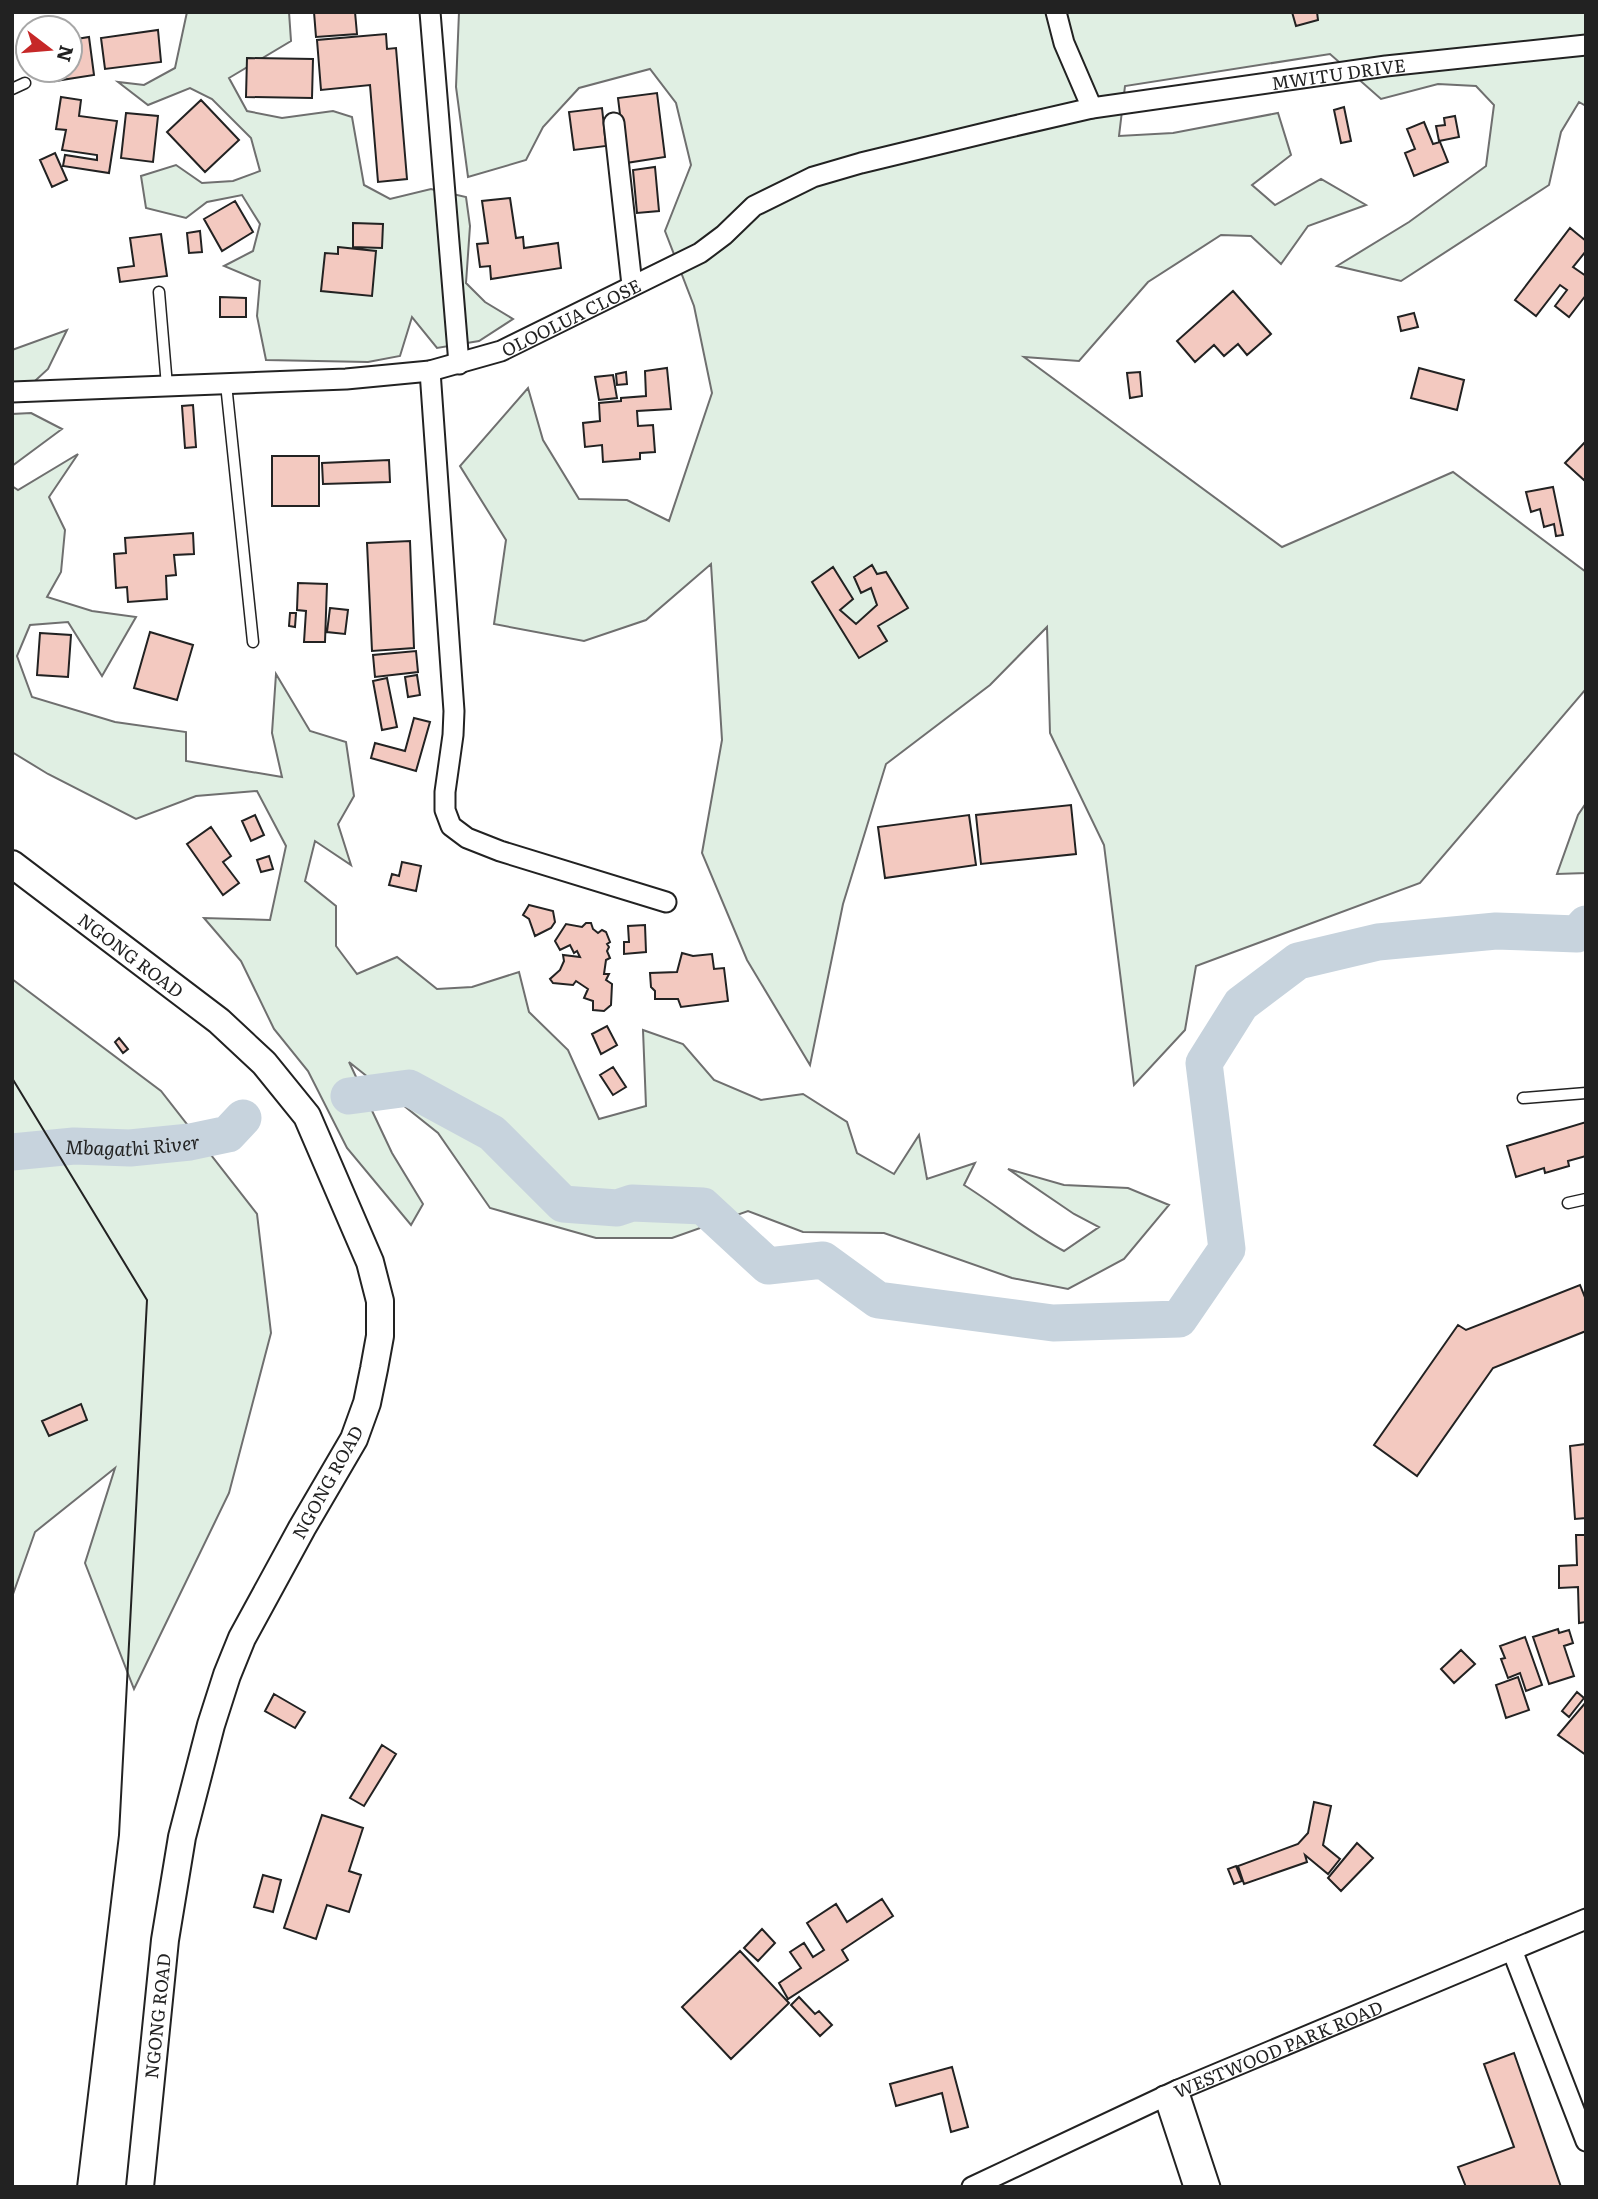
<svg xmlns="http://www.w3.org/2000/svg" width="1598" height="2199" viewBox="0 0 1598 2199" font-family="Literata,serif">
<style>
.green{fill:#e0efe3;stroke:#6f6f6f;stroke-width:2}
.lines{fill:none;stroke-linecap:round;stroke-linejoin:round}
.river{stroke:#c7d3dd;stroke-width:37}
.building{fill:#f3c9c0;stroke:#222;stroke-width:2}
.service-casing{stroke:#222;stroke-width:13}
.minor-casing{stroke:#222;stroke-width:23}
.secondary-casing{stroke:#222;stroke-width:30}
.service{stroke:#fff;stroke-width:10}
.minor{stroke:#fff;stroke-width:19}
.secondary{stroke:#fff;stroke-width:26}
.tram{stroke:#222;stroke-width:2}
.labels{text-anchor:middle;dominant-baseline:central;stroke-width:5;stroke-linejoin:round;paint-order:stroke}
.street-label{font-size:18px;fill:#222;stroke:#fff}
.water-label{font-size:19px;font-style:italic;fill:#222;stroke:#fff}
</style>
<rect width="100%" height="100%" fill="#fff"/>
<path class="green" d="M187,12H289L291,41L229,78L247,111L282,118L333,111L352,117L364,185L390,199L431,189L466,197L470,226L466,283L485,302L513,319L479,341L437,348L412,317L400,356L368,362L266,360L257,316L260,281L224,266L253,251L260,224L242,195L207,202L186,218L146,208L141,176L176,165L202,183L233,181L260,171L251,138L212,99L190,88L148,105L118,82L144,85L175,68Z
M459,12H1586V106L1579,102L1561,132L1549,185L1401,281L1337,266L1409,222L1486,166L1494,105L1476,86L1438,84L1381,99L1330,54L1125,86L1119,136L1173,133L1278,113L1291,155L1252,185L1275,205L1321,179L1366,205L1308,226L1281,264L1251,236L1221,235L1148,282L1079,361L1024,357L1282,547L1453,472L1586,572V689L1420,883L1196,966L1185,1030L1134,1085L1104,845L1050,733L1047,627L990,685L886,764L843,904L810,1065L747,960L702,853L722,740L711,564L646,620L584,641L494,624L506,540L460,466L528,388L543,440L579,499L627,500L669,521L712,393L694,306L665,231L691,165L676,103L650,69L579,88L543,127L526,160L468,177L456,87Z
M67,330L48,369L12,402V350Z
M31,413L62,429L12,466V414Z
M78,454L49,497L65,530L61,572L47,597L92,611L136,617L102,676L68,622L30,625L17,656L32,697L115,722L186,732V761L282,777L272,733L276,674L310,731L346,742L354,796L338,824L351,865L315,841L305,881L336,906V946L357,974L397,957L437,989L472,987L519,972L529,1012L568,1050L599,1119L646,1106L643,1030L683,1044L714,1080L761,1100L803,1094L847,1122L857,1153L894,1174L919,1135L927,1179L975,1163L964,1185C999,1207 1028,1232 1064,1251L1099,1227L1074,1214L1008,1169L1064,1185L1128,1188L1169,1205L1124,1259L1068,1289L1012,1278L884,1233L803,1232L748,1211L672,1238H596L490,1208L438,1133L349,1062L392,1153L423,1204L411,1225L347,1148L308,1071L274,1029L241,961L204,918L270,920L286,846L257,791L196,796L136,819L48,774L12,752V486L18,490Z
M1586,803V873L1557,874L1578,815Z
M12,979L161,1091L257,1214L271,1333L229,1493L134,1689L85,1563L115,1468L35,1532L12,1597Z"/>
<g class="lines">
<g class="river">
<path d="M349,1096L409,1088L492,1133L563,1204L617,1208L632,1203L703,1206L768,1266L823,1260L878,1300L1053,1323L1179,1319L1227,1249L1204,1063L1241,1004L1298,961L1378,942L1496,931L1577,934L1586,924"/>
<path id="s1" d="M12,1152L74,1146L130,1148L190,1142L228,1134L243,1118"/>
</g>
</g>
<path class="building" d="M314,12H355L357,34L316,37Z
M1292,12H1317L1318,20L1296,26Z
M158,30L161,62L105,69L101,38Z
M386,34L387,49L396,48L407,179L378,182L370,85L321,90L317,40Z
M89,37L94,75L55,81L53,70H70V40Z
M247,58L313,59L312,98L246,97Z
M657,93L665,157L626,163L618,98Z
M61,97L81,100L79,116L117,121L109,173L63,166L65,155L97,160V155L62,150L66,130L56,129Z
M201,100L239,140L205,172L167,132Z
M1344,107L1351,141L1341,143L1334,110Z
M602,108L606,146L574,150L569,112Z
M126,113L158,116L153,162L121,158Z
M1455,116L1459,137L1439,141L1436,126L1445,125L1444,118Z
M1424,122L1433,144L1440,142L1448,162L1414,176L1405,153L1415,149L1407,129Z
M55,153L67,180L52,187L40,160Z
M655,167L659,211L637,213L633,170Z
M510,198L516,238L523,237L524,248L558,243L561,268L491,279L490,266L480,267L477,244L488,243L482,201Z
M235,201L253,232L222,251L204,219Z
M353,223L383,224L382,248L353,247Z
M1570,228L1586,241V251L1573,267L1586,276V295L1569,317L1555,306L1567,290L1560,285L1536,316L1515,300Z
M200,231L202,252L189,253L187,233Z
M161,234L167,276L120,282L118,268L134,266L130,238Z
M338,247L376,251L372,296L321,291L325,253L338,254Z
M1233,291L1271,334L1247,355L1238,344L1224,356L1214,345L1195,362L1177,341Z
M220,297L246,298V317H220Z
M1414,313L1418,327L1401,331L1398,317Z
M667,368L671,409L637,411L638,426L653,425L655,452L640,453V459L603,462L602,445L585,447L583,423L600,421L599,403L621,401V398L646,396L645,371Z
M1419,368L1464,380L1457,410L1411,398Z
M626,372L627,384L617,385L616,374Z
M1140,372L1142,396L1130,398L1127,373Z
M613,375L617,398L599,400L595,377Z
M193,405L196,447L185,448L182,406Z
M1586,441V478L1584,480L1565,463Z
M272,456H319V506H272Z
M389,460L390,482L323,484L322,463Z
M1553,487L1563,535L1556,536L1554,524L1544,527L1540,509L1531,512L1526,492Z
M193,533L194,554L174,555L176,575L166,576L167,599L128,602L127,587L116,588L114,554L126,553L125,538Z
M410,541L414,648L372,651L367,543Z
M872,565L877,574L886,572L908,608L878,626L887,641L859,658L812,582L833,567L853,599L840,610L856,624L877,605L871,588L861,593L854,577Z
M298,583L327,584L325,642H304L306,611L297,610Z
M330,608L348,610L345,634L327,632Z
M290,613H296L295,627L289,626Z
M150,632L193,645L177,700L134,688Z
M40,633L71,635L68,677L37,675Z
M416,651L418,672L375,677L373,655Z
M417,675L420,695L408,697L405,677Z
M387,678L397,727L382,730L373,681Z
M414,718L430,722L416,771L371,758L375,743L405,751Z
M1071,805L1076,854L981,864L976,815Z
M255,815L264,835L251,841L242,821Z
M969,815L976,865L885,878L878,827Z
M211,827L231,856L223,862L239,883L223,895L187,844Z
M269,856L273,869L261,872L257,860Z
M402,862L421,866L416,891L389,885L392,874L399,876Z
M529,905L553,911L555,922L551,928L535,936L529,919L523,915Z
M586,923H591L593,929L598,933L602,930L606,932L610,942L607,944L609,947L607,951L610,958L606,960L604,974H609L606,980L612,984L611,1005L604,1011L593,1010V1001L584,998L588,989L576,981L573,985L553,983L550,979L560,970L564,961L563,955L580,957L577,951L574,953L570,945L560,950L555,941L566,924L582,927Z
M645,925L646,952L624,954V942H629L628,926Z
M682,953L693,956L712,954L714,969L724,968L728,1001L681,1007L678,999H655V991L651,987L650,973L677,972Z
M607,1026L617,1045L601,1054L592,1034Z
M119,1038L128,1049L123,1053L115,1042Z
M613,1067L626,1087L613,1095L600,1075Z
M1586,1122V1156L1568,1161L1569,1166L1545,1173L1544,1168L1516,1177L1507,1146Z
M1580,1285L1586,1300V1331L1493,1368L1417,1476L1374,1445L1458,1325L1466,1330Z
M81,1404L87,1420L49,1436L42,1421Z
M1586,1444V1518L1575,1519L1570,1446Z
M1576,1535H1586V1622L1579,1623L1578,1587L1559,1588V1566L1577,1565Z
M1558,1629L1559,1633L1569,1630L1573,1643L1564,1646L1574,1676L1549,1684L1533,1637Z
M1525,1637L1542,1685L1526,1691L1520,1673L1508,1678L1501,1659L1505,1658L1500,1646Z
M1461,1650L1475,1664L1454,1683L1441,1669Z
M1518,1677L1529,1710L1506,1718L1496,1685Z
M1577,1692L1584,1698L1569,1717L1562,1711Z
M274,1694L305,1712L295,1728L265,1711Z
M1586,1702V1755L1558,1735Z
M382,1745L396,1754L364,1806L350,1798Z
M1314,1802L1331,1806L1323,1845L1340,1859L1328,1874L1305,1855L1307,1862L1244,1884L1238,1866L1298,1844L1308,1833Z
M322,1815L363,1828L349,1871L361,1875L349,1912L327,1905L316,1939L284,1928Z
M1357,1843L1373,1858L1341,1891L1328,1878Z
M1236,1866L1242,1881L1234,1884L1228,1869Z
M263,1875L281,1880L273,1912L254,1907Z
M882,1899L893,1916L842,1950L848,1960L788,1999L779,1983L801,1968L790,1952L804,1943L813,1957L824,1950L807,1923L836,1904L847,1922Z
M762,1929L775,1943L758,1961L744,1948Z
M740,1951L789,2003L731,2059L682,2007Z
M799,1997L815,2014L819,2011L832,2025L820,2036L791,2005Z
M1514,2053L1561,2187H1466L1458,2167L1514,2147L1484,2064Z
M952,2067L968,2127L951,2132L942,2093L896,2106L890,2084Z"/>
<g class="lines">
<g class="service-casing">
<path id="service" d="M12,89L25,83
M159,292L167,386
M226,384L253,642
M1523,1098L1586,1093
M1568,1203L1586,1199"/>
</g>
<g class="minor-casing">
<g id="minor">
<path d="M430,12L459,364"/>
<path d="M1056,12L1064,43L1092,108"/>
<path d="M614,123L632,285"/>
<path d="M430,371L454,711L453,735L445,792V810L451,826L467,838L500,851L666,902"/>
<path id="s2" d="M12,392L346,379L430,371L501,351L700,253L724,235L754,206L813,177L861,163L1010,127L1092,108L1386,66L1586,45"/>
<path d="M1512,1950L1586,2141"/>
<path d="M1178,2090L1210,2187"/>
<path d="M1164,2096L1194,2187"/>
<path id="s3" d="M972,2187L1178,2090L1586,1919"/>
</g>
</g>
<g class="secondary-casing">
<g id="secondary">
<path id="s4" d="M12,864L219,1021L264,1063L307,1116L370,1262L380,1301V1336L374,1369L367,1403L354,1439L302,1528L242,1638L227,1675L211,1725L182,1837L165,1940L140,2187"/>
</g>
</g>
<use href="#service" class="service"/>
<use href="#minor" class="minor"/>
<use href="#secondary" class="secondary"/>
<path class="tram" d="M12,1078L147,1300L119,1835L77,2187"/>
</g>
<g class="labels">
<g class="street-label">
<text stroke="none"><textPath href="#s2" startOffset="1388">MWITU DRIVE</textPath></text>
<text stroke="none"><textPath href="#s2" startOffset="570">OLOOLUA CLOSE</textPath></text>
<text stroke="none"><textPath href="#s4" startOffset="150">NGONG ROAD</textPath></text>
<text transform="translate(327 1482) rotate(-61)">NGONG ROAD</text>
<text transform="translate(157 2016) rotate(-84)">NGONG ROAD</text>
<text stroke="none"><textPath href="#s3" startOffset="336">WESTWOOD PARK ROAD</textPath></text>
</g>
<g class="water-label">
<text stroke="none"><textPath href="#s1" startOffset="121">Mbagathi River</textPath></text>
</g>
</g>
<rect width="1598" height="2199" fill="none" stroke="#222222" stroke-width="28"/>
<g transform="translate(49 49) rotate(106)"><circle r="33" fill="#ffffff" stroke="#a7a7a7" stroke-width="2"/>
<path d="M0-5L12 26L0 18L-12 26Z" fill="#c62828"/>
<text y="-10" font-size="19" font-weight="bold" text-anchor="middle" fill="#222222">N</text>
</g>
</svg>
